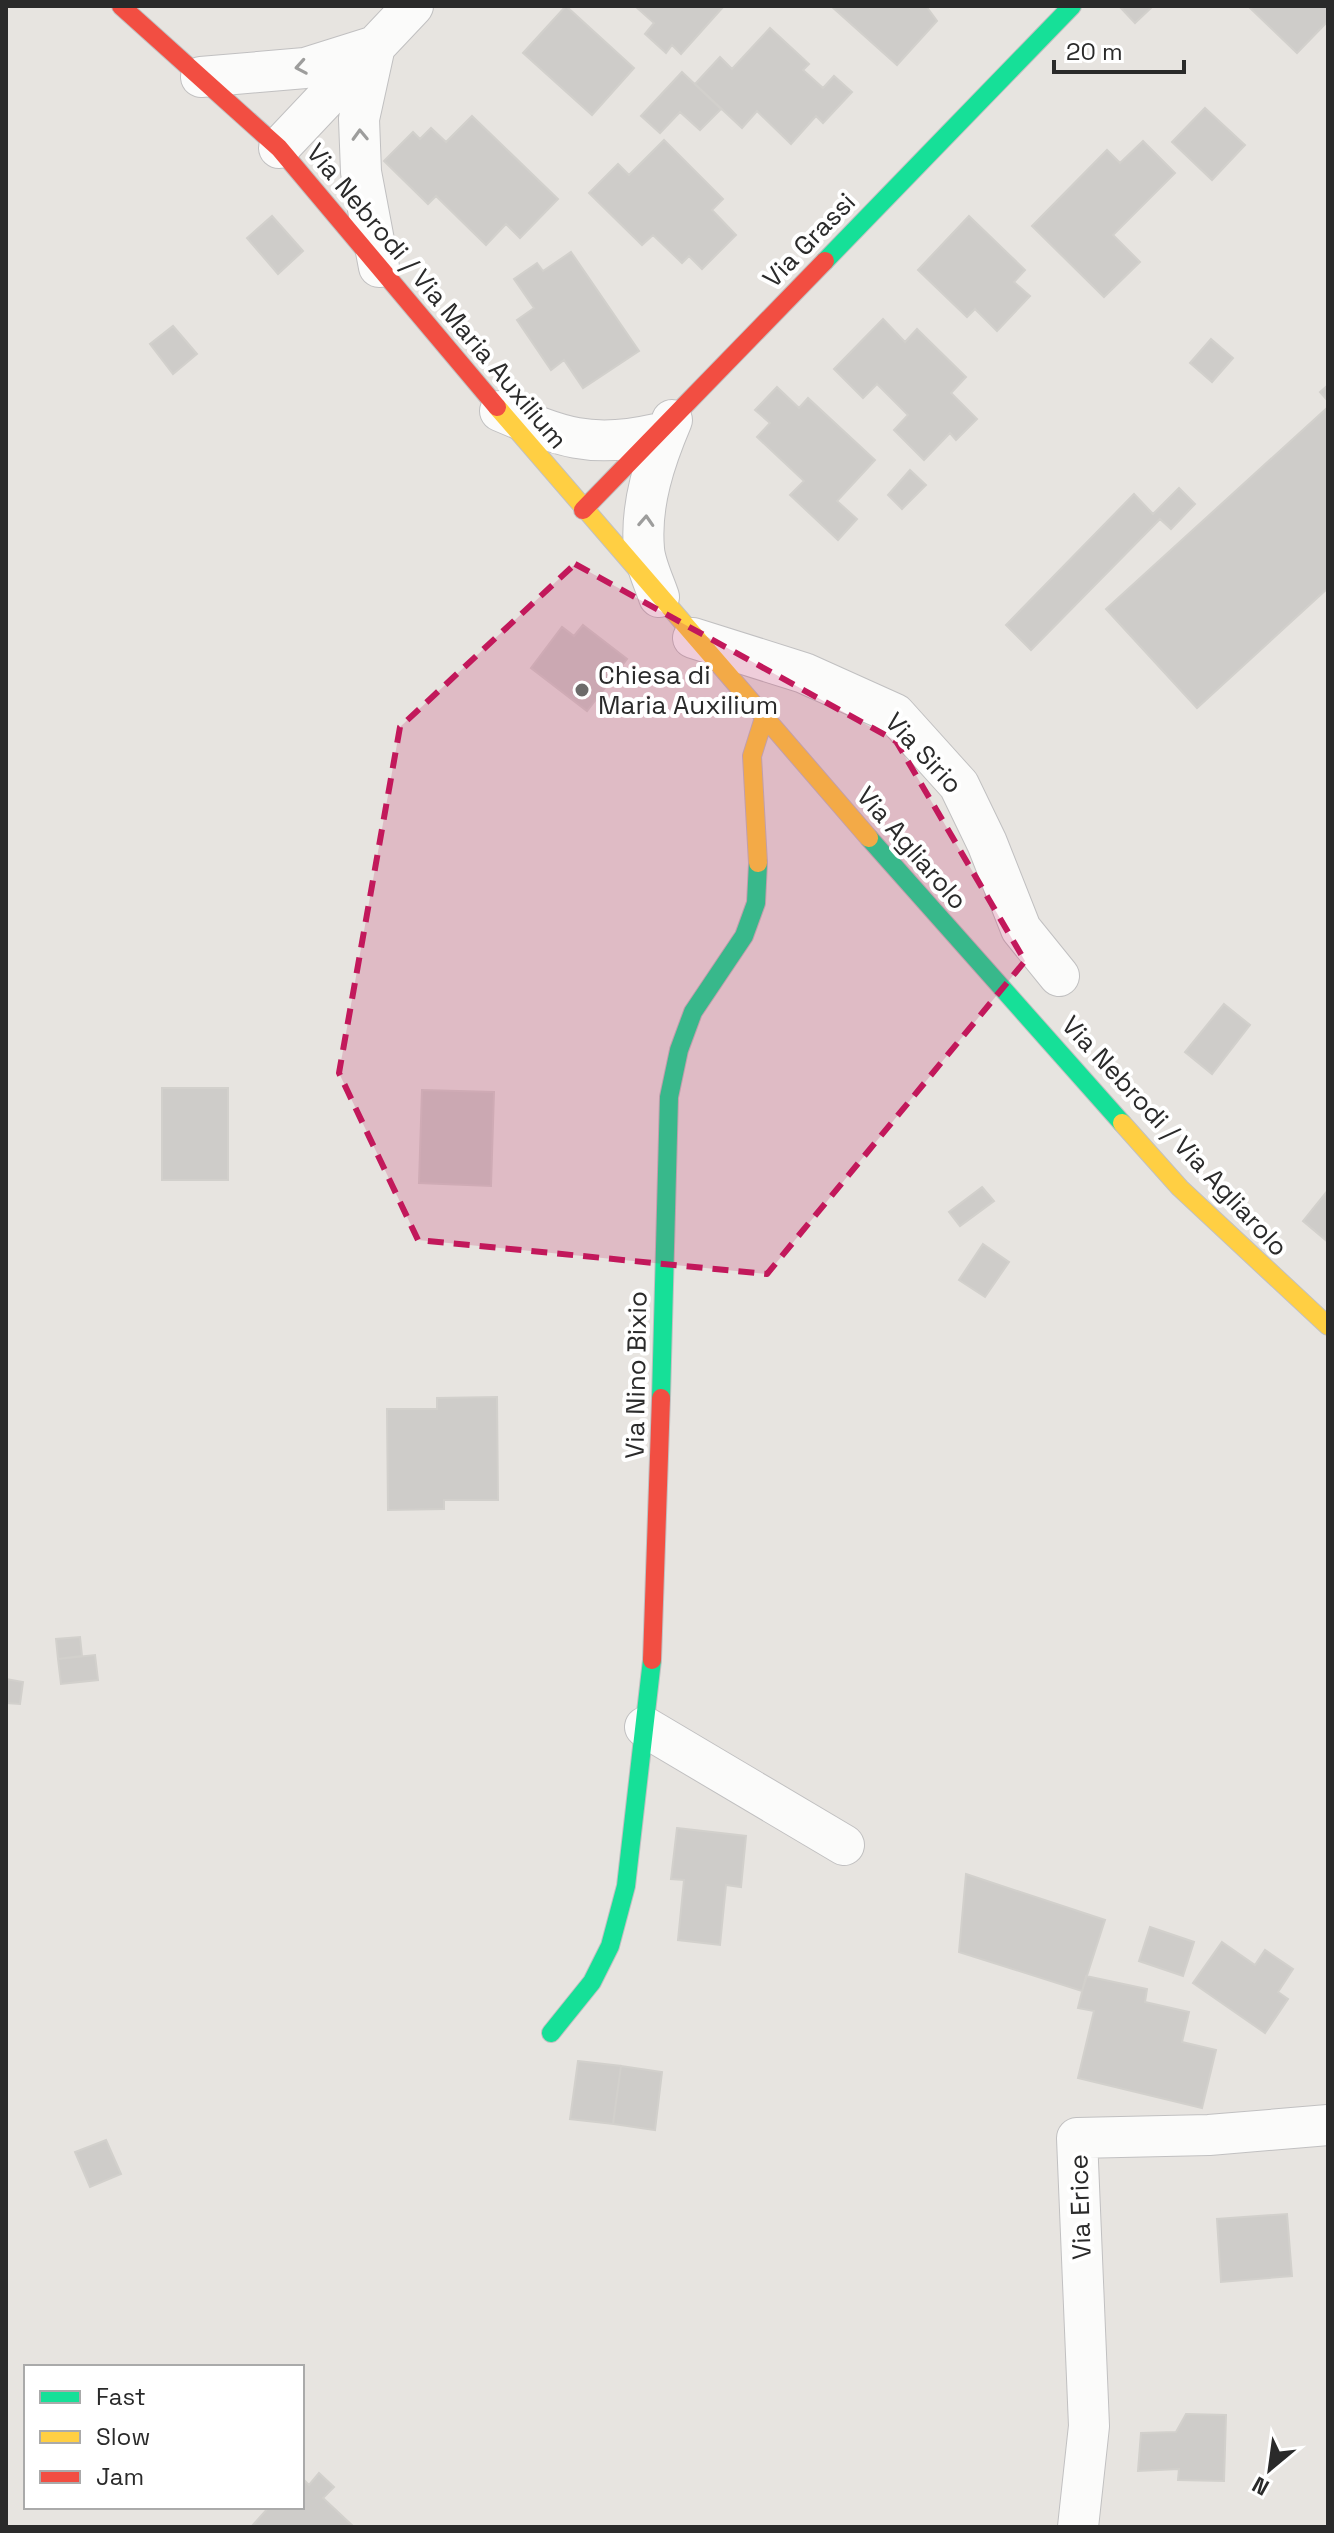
<svg xmlns="http://www.w3.org/2000/svg" width="1334" height="2533" viewBox="0 0 1334 2533" font-family="'Space Grotesk',sans-serif">
<style>
.building{fill:#ceccc9;stroke:#d2d0cc;stroke-width:2}
.lines{fill:none;stroke-linecap:round;stroke-linejoin:round}
.street-casing{stroke:#c1c0c1;stroke-width:42}
.fast-casing{stroke:#c1c0c1;stroke-width:20}
.slow-casing{stroke:#c1c0c1;stroke-width:20}
.jam-casing{stroke:#c1c0c1;stroke-width:20}
.street{stroke:#fbfbfa;stroke-width:40}
.fast{stroke:#16e098;stroke-width:18}
.slow{stroke:#ffcf43;stroke-width:18}
.jam{stroke:#f24e42;stroke-width:18}
.oneway{stroke:#9d9d9c}
.marked{fill:#c2185b;fill-opacity:0.2;stroke:#c2185b;stroke-width:6;stroke-dasharray:16 10;stroke-linejoin:round}
.poi-dot{fill:#6c6b6a;stroke:#fff;stroke-width:3}
.labels{text-anchor:middle;dominant-baseline:central;stroke-width:8;stroke-linejoin:round;paint-order:stroke}
.street-label{font-size:26px;fill:#2a2a2a;stroke:#fff}
.poi-label{font-size:26px;fill:#2a2a2a;stroke:#fff;text-anchor:start}
</style>
<rect width="100%" height="100%" fill="#e7e4e0"/>
<path class="building" d="M566,6L634,68L592,115L523,53Z
M635,6H724L681,54L672,45L666,53L645,34L654,23Z
M831,6H926L937,21L897,65Z
M1119,6H1153L1135,23Z
M1248,6H1328V21L1297,53Z
M770,28L809,64L803,70L823,88L834,76L852,92L823,123L816,116L791,144L757,111L742,128L695,84L720,57L732,69Z
M682,72L721,109L700,130L680,112L660,133L641,116Z
M1205,108L1245,145L1212,180L1172,142Z
M472,116L558,199L520,238L506,224L486,245L436,196L428,204L384,161L413,132L420,139L431,128L446,142Z
M664,140L723,199L712,210L736,235L702,269L689,256L682,263L653,235L642,245L589,193L618,164L629,175Z
M1143,141L1175,173L1113,235L1140,262L1104,297L1032,226L1107,150L1120,163Z
M272,216L303,251L278,274L247,238Z
M969,216L1025,270L1014,282L1030,296L997,331L975,309L967,317L918,270Z
M571,252L639,351L583,388L564,360L551,370L517,320L534,308L514,279L537,263L543,271Z
M883,319L905,342L917,329L966,377L951,393L977,419L956,440L950,433L924,460L894,430L908,415L877,384L863,398L834,369Z
M173,326L197,354L173,374L150,344Z
M1211,339L1233,358L1212,382L1190,363Z
M1328,385V401L1320,392Z
M777,387L799,408L808,398L875,460L837,501L857,519L838,540L790,495L804,481L757,437L770,423L755,410Z
M1328,407V588L1197,708L1106,609Z
M910,470L926,485L902,509L888,495Z
M1179,488L1195,504L1171,529L1160,519L1031,650L1006,625L1134,494L1153,514Z
M583,625L627,659L587,711L531,668L562,627L574,636Z
M1224,1004L1250,1025L1212,1074L1185,1052Z
M162,1088H228V1180H162Z
M422,1090L494,1092L491,1186L419,1183Z
M982,1187L994,1201L960,1226L949,1212Z
M1328,1190V1242L1303,1221Z
M983,1244L1009,1262L985,1297L959,1280Z
M497,1397L498,1500H444V1509L388,1510L387,1409H437V1398Z
M80,1637L82,1656L58,1659L56,1639Z
M95,1655L98,1680L61,1684L58,1659Z
M6,1679L23,1682L20,1704L6,1703Z
M677,1828L746,1836L741,1887L726,1885L720,1945L678,1940L684,1880L671,1879Z
M966,1874L1105,1920L1082,1991L959,1952Z
M1150,1927L1194,1942L1183,1976L1139,1961Z
M1222,1942L1255,1965L1265,1950L1293,1969L1278,1992L1288,1999L1265,2033L1193,1983Z
M1086,1976L1147,1989L1145,2002L1189,2012L1182,2042L1216,2050L1202,2108L1078,2078L1094,2011L1078,2008Z
M578,2061L621,2066L613,2124L570,2119Z
M621,2066L662,2072L655,2130L613,2124Z
M106,2140L121,2174L90,2187L75,2152Z
M1287,2214L1292,2276L1221,2282L1217,2219Z
M1186,2414L1226,2415L1224,2481L1178,2480L1179,2469L1138,2471L1141,2433L1176,2432Z
M319,2473L334,2487L323,2498L354,2527H251L269,2507H302V2478L309,2485Z"/>
<g class="lines">
<g class="street-casing">
<path id="street" d="M201,77L305,68L375,46L359,119L361,172L379,267
M279,148L413,6
M500,411C561,437 590,449 656,434
M659,597C654,582 645,564 644,549C640,504 655,460 672,420
M693,638L804,673L895,714L959,785L987,843L1021,929L1059,976
M645,1727L844,1845
M1078,2527L1089,2426L1077,2138L1209,2135L1328,2125"/>
</g>
<g class="fast-casing">
<path id="fast" d="M825,261L1072,6
M869,838L1122,1123
M661,1398L669,1097L679,1050L693,1012L744,936L756,903L758,863
M551,2033L592,1982L610,1946L626,1886L652,1660"/>
</g>
<g class="slow-casing">
<path id="slow" d="M497,407L869,838
M758,863L752,756L764,718
M1122,1123L1180,1188L1328,1326"/>
</g>
<g class="jam-casing">
<path id="jam" d="M121,6L279,148L497,407
M583,510L825,261
M652,1660L661,1398"/>
</g>
<use href="#street" class="street"/>
<use href="#fast" class="fast"/>
<use href="#slow" class="slow"/>
<use href="#jam" class="jam"/>
</g>
<defs><path id="oneway-chevron" d="M-2-3.5L2.5 0L-2 3.5" fill="none" stroke-width="1.6" stroke-linecap="round" stroke-linejoin="round" transform="scale(2)"/></defs>
<g class="oneway">
<use href="#oneway-chevron" transform="translate(301 67) rotate(170)"/>
<use href="#oneway-chevron" transform="translate(360 135) rotate(-92)"/>
<use href="#oneway-chevron" transform="translate(646 521) rotate(-87)"/>
</g>
<path class="marked" d="M575,564L896,741L1025,961L767,1274L418,1240L339,1073L400,727Z"/>
<circle class="poi-dot" cx="582" cy="690" r="8"/>
<g class="labels">
<g class="street-label">
<text transform="translate(809 240) rotate(-46)">Via Grassi</text>
<text transform="translate(437 296) rotate(50)">Via Nebrodi / Via Maria Auxilium</text>
<text transform="translate(924 753) rotate(47)">Via Sirio</text>
<text transform="translate(912 848) rotate(49)">Via Agliarolo</text>
<text transform="translate(1175 1136) rotate(47)">Via Nebrodi / Via Agliarolo</text>
<text transform="translate(636 1375) rotate(-89)">Via Nino Bixio</text>
<text transform="translate(1080 2207) rotate(-92)">Via Erice</text>
</g>
<g class="poi-label">
<text x="598" y="675">Chiesa di<tspan x="598" dy="30">Maria Auxilium</tspan></text>
</g>
</g>
<rect width="1334" height="2533" fill="none" stroke="#2a2a2a" stroke-width="16"/>
<rect x="24" y="2365" width="280" height="144" fill="#ffffff" stroke="#aaaaaa" stroke-width="2"/>
<rect x="40" y="2391" width="40" height="12" fill="#16e098" stroke="#aaaaaa" stroke-width="2"/>
<text x="96" y="2405" font-size="24" fill="#2a2a2a">Fast</text>
<rect x="40" y="2431" width="40" height="12" fill="#ffcf43" stroke="#aaaaaa" stroke-width="2"/>
<text x="96" y="2445" font-size="24" fill="#2a2a2a">Slow</text>
<rect x="40" y="2471" width="40" height="12" fill="#f24e42" stroke="#aaaaaa" stroke-width="2"/>
<text x="96" y="2485" font-size="24" fill="#2a2a2a">Jam</text>
<g transform="translate(1270 2469) rotate(209)" stroke="#ffffff" stroke-width="6" paint-order="stroke">
<path d="M0-6L14 30L0 20L-14 30Z" fill="#2a2a2a"/>
<text y="-12" font-size="22" font-weight="bold" text-anchor="middle" fill="#2a2a2a">N</text>
</g>
<path d="M1054 60v12h130v-12" fill="none" stroke="#2a2a2a" stroke-width="4"/>
<text x="1066" y="60" font-size="24" fill="#2a2a2a" stroke="#ffffff" stroke-width="6" paint-order="stroke">20 m</text>
</svg>
